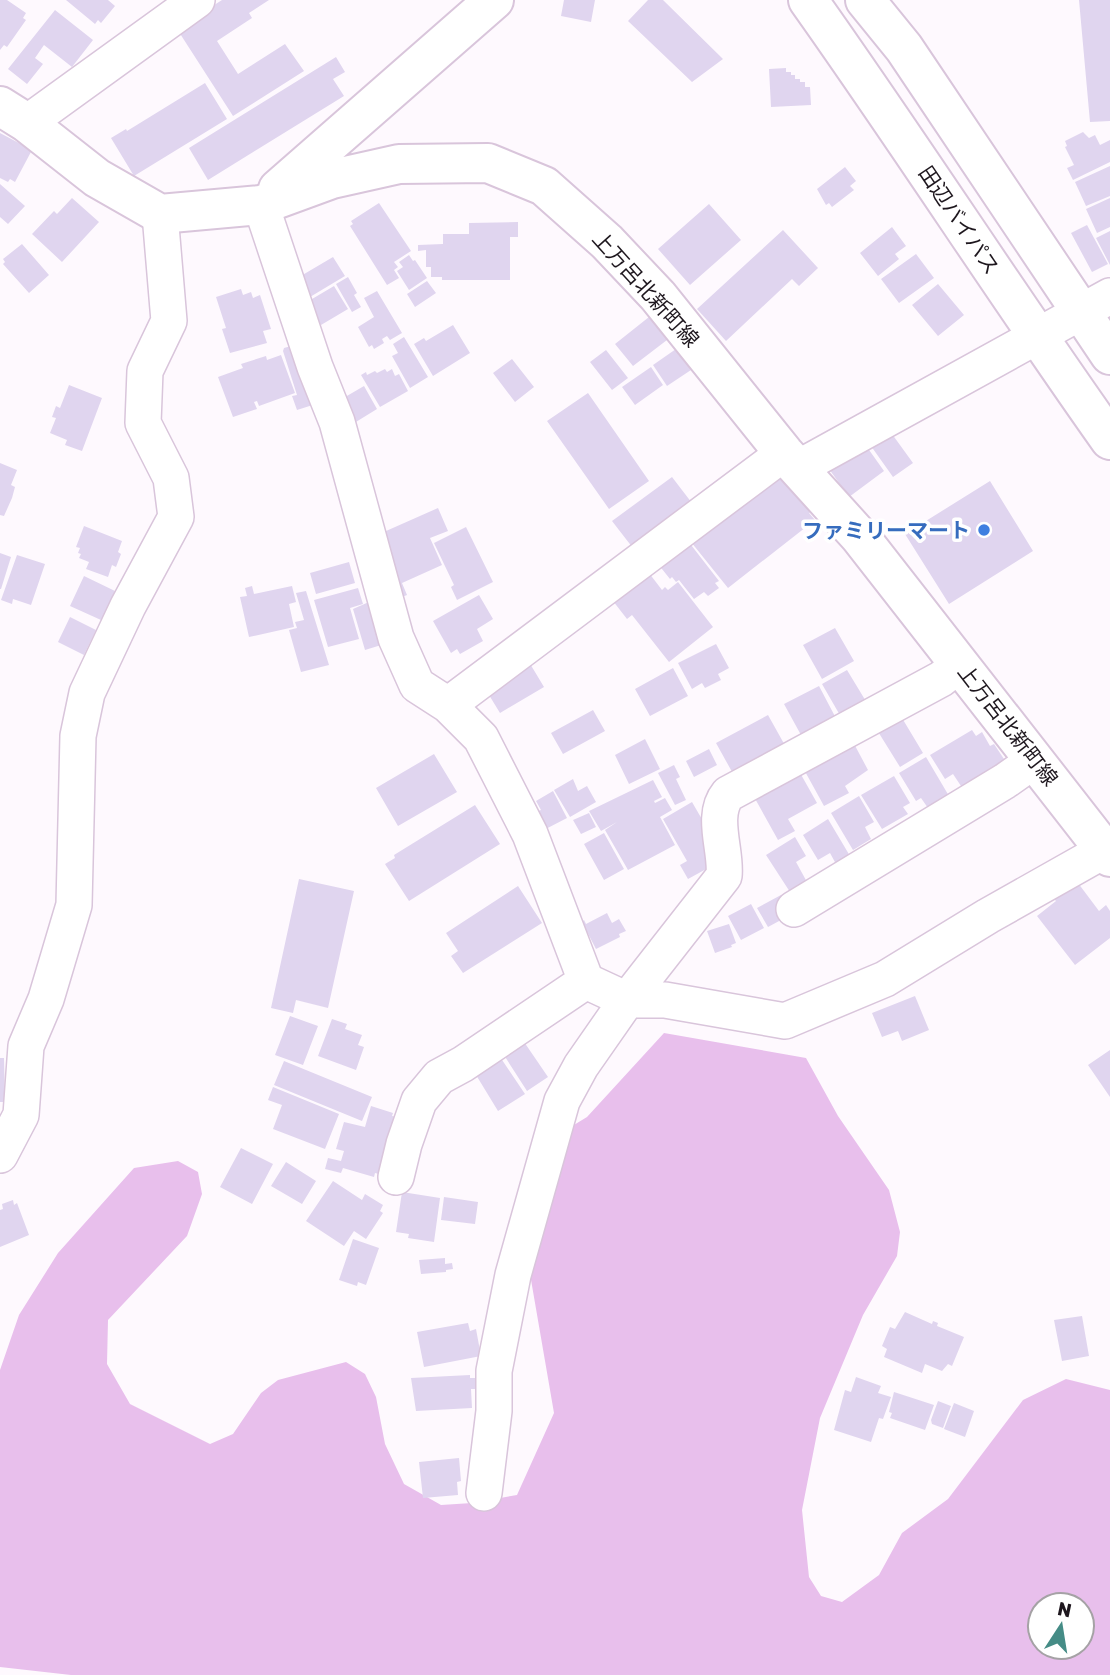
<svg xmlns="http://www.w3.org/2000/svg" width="1110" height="1675" viewBox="0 0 1110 1675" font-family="Rubik,'Noto Sans JP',sans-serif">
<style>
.green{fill:#e8bfec;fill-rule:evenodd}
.building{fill:#e0d5ef}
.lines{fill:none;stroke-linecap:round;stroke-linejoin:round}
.street-casing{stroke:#d9c5db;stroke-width:38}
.secondary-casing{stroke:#d9c5db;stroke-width:42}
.highway-casing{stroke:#d9c5db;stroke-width:42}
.street{stroke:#fff;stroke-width:35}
.secondary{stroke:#fff;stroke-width:38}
.highway{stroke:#fff;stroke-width:38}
.shop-dot{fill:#3f7fe0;stroke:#fff;stroke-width:2.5}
.labels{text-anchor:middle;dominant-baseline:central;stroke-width:7;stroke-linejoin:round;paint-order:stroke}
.street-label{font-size:21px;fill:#1e171e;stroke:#fff}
.shop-label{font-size:21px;font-weight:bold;fill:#366cbe;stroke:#fff;text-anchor:end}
</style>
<rect width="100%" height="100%" fill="#fef9fe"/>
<path class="green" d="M664,1033L806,1058L838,1116L889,1190L900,1232L897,1256L863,1315L820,1418L802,1510L809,1577L821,1596L842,1602L879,1575L902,1533L948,1499L1023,1400L1066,1379L1110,1390V1675H71L0,1667V1370L19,1315L58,1253L134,1168L178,1161L198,1172L202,1194L187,1236L108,1320L107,1364L130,1404L210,1444L233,1434L261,1393L278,1380L346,1362L365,1374L376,1397L385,1444L404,1484L441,1505L472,1503L517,1495L554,1413L530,1274L546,1142L587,1117ZM1040,1605H1082V1647H1040Z"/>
<path class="building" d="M0,0H7L26,13L23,18L26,20L7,47L4,45L0,50Z
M66,0H108L115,6L101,23L98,20L95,24Z
M222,0H269L249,13L252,18L217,41L238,74L285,44L304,71L233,116L177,29Z
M564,0H595L591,22L561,16Z
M648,0H663L723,59L692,82L628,21Z
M1079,0H1110V121L1090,122Z
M55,10L93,40L72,67L44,45L35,58L43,64L27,84L8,69Z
M336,57L345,72L333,79L344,96L208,180L189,148Z
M786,68V72H791V75H795V79H800V82H805V87H810L811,105L771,107L769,69Z
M205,83L227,119L134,176L111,138L126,129L127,131Z
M1083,132L1089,138L1095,135L1100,145L1110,140V162L1073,180L1067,168L1074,165L1065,147L1067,146L1065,141Z
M0,133L32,150L15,182L10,179L8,182L0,178Z
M1110,166V196L1086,206L1075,182Z
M845,167L856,181L850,186L854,190L832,207L829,203L826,205L817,189Z
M0,184L25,206L8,224L0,217Z
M72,198L99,222L62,262L32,234L54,211L57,214Z
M1110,198V227L1097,233L1086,209Z
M379,203L411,251L394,262L398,267L394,270L399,278L387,285L350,226L353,224L351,221Z
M709,204L741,240L690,285L658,249Z
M518,222V237H510V280H442V277H431V267H426V250L418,251V245L443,244V234H469V223Z
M1087,225L1108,264L1092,272L1071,233Z
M892,227L906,246L895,254L899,259L878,276L860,253Z
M783,230L818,268L799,286L792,279L726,341L697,309Z
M1110,231V265L1096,238Z
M22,244L49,275L29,293L3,264L5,262L3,259Z
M916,254L934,278L899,303L881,279Z
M409,255L413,261L415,260L427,278L409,290L397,271L403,267L399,262Z
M333,257L345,276L305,300L294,280Z
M348,277L357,293L354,295L361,307L352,312L336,284Z
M427,281L436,293L415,307L407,294Z
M938,284L964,315L938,336L912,305Z
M334,286L348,309L321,325L307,302Z
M241,289L243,295L251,292L253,298L260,295L271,329L263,331L267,343L230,353L222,329L226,328L216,297Z
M377,291L402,333L390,340L387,336L382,339L384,343L374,349L372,345L369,347L358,327L374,317L364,298Z
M649,317L667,340L633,366L615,344Z
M453,325L470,353L433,376L414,344L424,338L426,341Z
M404,337L428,377L410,388L392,356L398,353L393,344Z
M305,342L319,403L297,410L292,396L297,395L283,351L284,348Z
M676,349L691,370L667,386L653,365Z
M606,350L628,378L612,390L590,362Z
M281,355L295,393L259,406L257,401L254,402L257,409L233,417L218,377L243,368L241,364L266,356L267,360Z
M512,359L534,387L515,402L493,373Z
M651,367L663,385L635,405L622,387Z
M385,369L387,372L392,369L395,376L399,374L408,391L380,407L361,375L366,372L367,375L375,371L377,373Z
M69,385L102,398L82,451L65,445L67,440L50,433L56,418L52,417L56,406L60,408Z
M364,386L377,409L351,425L340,400Z
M588,393L649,481L609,509L547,421Z
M892,434L913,463L893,477L866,439Z
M862,440L884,471L849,497L827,466Z
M0,463L17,470L11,485L15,487L12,498L4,516L0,515Z
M778,473L812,511L809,513L815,520L728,588L691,542Z
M672,477L695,507L636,552L612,521Z
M990,481L1033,551L949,604L905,534Z
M438,508L448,531L430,538L442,565L402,583L407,595L397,599L377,535Z
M84,526L122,541L118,552L121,554L116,567L112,565L108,577L86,569L89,562L79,558L81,554L78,553L80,548L76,547Z
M466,527L493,582L457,600L451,587L454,585L434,543Z
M688,541L719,581L715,583L719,588L708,596L704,592L694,599L679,580L676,582L672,577L670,579L658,564Z
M0,553L11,557L1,589H0Z
M17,555L45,564L31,605L13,599L12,604L1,600Z
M349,562L355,583L316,594L310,573Z
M649,573L662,590L665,587L668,590L678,582L713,627L669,662L632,615L627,619L613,601Z
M84,576L115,591L101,620L70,606Z
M252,586L254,594L292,586L296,602L289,604L294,627L249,637L240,597L247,596L245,588Z
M358,588L363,604L350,608L359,639L328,647L314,600Z
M306,591L329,665L301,672L289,630L297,628L295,622L304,620L296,593Z
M479,595L493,619L477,629L483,641L460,654L457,649L451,653L433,621Z
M378,598L391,642L365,650L353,609Z
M70,617L96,630L84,655L58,642Z
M835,628L854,661L822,679L803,645Z
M716,644L729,668L718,674L721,680L705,688L702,683L692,689L678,663Z
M526,657L544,687L500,713L489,695Z
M673,668L688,696L650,716L635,689Z
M847,670L867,703L841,717L822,684Z
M819,686L839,724L801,735L784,704Z
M593,710L605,731L563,754L551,733Z
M899,713L923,753L900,767L877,730Z
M768,715L787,749L736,779L716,743Z
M972,730L976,736L982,732L990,746L994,744L1006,762L963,789L953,774L945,779L930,755Z
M645,739L660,769L629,784L615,755Z
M852,740L868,770L845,786L849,793L824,806L802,766Z
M709,749L717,765L694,777L686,761Z
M434,754L457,792L398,826L376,788Z
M926,757L949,796L928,808L921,798L916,801L899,773Z
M674,765L680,777L676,779L686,800L675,805L658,773Z
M799,771L817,803L788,819L795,831L778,840L753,795Z
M894,776L910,803L903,807L908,814L882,829L861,795Z
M573,779L578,791L587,786L596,802L570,817L554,790Z
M653,780L662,797L654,801L655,803L665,798L672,810L660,817L675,845L628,870L605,830L617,822L601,831L589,811Z
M553,791L567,818L538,833L533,813L541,810L536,801Z
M859,796L874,822L865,827L871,839L853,850L831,813Z
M692,802L718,847L719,862L688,879L680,865L687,861L663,819Z
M475,805L500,844L409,901L385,864L395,858L394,855Z
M589,813L596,827L581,834L573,820Z
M828,819L850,856L836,864L830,853L818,860L803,835Z
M604,833L624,869L604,880L584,844Z
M795,837L806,856L796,862L807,882L790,892L766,855Z
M299,879L354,891L328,1008L296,1000L293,1013L271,1008Z
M1075,879L1099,911L1106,905L1110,911V938L1075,965L1037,916L1056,901L1052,897Z
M518,886L542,923L463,973L451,956L458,951L446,933Z
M781,895L792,914L768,927L757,908Z
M751,904L764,928L741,940L728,916Z
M607,913L612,923L619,919L626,931L619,934L620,937L596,949L582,922L584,920L586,924Z
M729,924L736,943L731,945L732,947L715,953L707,931Z
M915,996L929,1030L902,1041L898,1031L882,1037L872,1013Z
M290,1016L318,1026L303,1065L275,1055Z
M332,1019L347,1024L345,1029L362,1035L358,1045L364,1047L356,1070L318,1056Z
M520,1036L548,1077L527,1091L500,1049Z
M1110,1050V1097L1088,1065Z
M498,1054L525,1094L498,1111L473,1070Z
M0,1058H4L5,1102H0Z
M284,1061L372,1097L362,1121L274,1085Z
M273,1087L339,1114L325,1149L273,1129L282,1105L268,1100Z
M371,1106L393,1113L392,1116L397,1117L383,1175L375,1173L374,1177L343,1168L341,1173L325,1169L328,1158L341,1161L344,1151L336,1149L344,1122L365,1127Z
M241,1148L273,1164L252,1204L220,1187Z
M286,1162L316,1181L302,1204L271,1186Z
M333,1181L362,1200L365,1194L383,1205L380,1211L383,1213L366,1239L354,1231L344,1246L306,1221Z
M402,1192L440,1198L434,1242L408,1238L409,1234L396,1232Z
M444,1197L478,1202L475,1224L441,1220Z
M13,1200L14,1205L17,1203L29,1235L0,1247V1210L3,1209L2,1204Z
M353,1239L379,1248L366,1285L358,1282L357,1286L339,1280Z
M445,1258V1264L452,1263L453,1269L446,1270V1272L421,1274L419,1260Z
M905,1312L932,1324L933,1321L938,1323L937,1326L964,1337L952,1366L948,1364L942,1371L925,1364L922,1373L884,1357L887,1349L882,1346L890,1327L895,1329Z
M1082,1316L1089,1356L1062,1361L1054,1320Z
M468,1323L470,1331L476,1329L481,1356L424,1367L417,1332Z
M470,1375V1378H475V1389H471L472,1408L416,1411L411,1378Z
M856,1377L881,1386L878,1393L891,1397L883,1419L879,1418L871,1442L834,1430L845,1390L851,1392Z
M894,1392L934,1405L925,1430L890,1418L892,1413L889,1412Z
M938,1401L951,1406L943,1428L932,1424L931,1420Z
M954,1403L974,1411L965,1437L944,1429Z
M459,1458L461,1481L457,1482L458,1495L423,1498L419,1462Z"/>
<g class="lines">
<g class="street-casing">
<path id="street" d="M27,123L197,0
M261,205L315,367L337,422L396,638L417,685L448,705L481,738L530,834L586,981L627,1000H665L785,1021L885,979L988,916L1105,850
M798,468L1110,296
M448,705L784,453
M794,909L1005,781L1035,760
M0,1155L21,1115L26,1046L46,999L74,905L78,736L87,693L128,606L176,517L171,478L143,423L145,371L169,321L160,214
M396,1177L404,1144L419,1101L439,1077L463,1064L586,981
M484,1493L494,1411V1371L513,1275L562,1101L581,1066L627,1000L724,876C727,851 710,816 728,794L941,679L960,664"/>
</g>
<g class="secondary-casing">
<path id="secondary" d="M0,106L27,123L97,178L160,214L261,205L332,179L399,164L488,163L544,186L607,242L658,296L784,453L860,537L1110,857
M278,189L494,0"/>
</g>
<g class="highway-casing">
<path id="highway" d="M808,0C911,145 1007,295 1110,440
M865,0L904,48L1110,355"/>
</g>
<use href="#street" class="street"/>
<use href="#secondary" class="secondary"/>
<use href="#highway" class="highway"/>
</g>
<circle class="shop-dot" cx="984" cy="530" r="7"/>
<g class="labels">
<g class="street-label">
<text transform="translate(959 220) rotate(56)">田辺バイパス</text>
<text transform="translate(646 289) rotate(48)">上万呂北新町線</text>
<text transform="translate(1008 725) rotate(52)">上万呂北新町線</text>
</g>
<g class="shop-label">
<text x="970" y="530">ファミリーマート</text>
</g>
</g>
<g transform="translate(1061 1626) rotate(12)"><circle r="33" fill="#ffffff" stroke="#a5a2a5" stroke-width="2"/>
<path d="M0-5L12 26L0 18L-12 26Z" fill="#458c86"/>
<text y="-10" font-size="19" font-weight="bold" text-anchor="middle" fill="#1e171e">N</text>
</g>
</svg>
